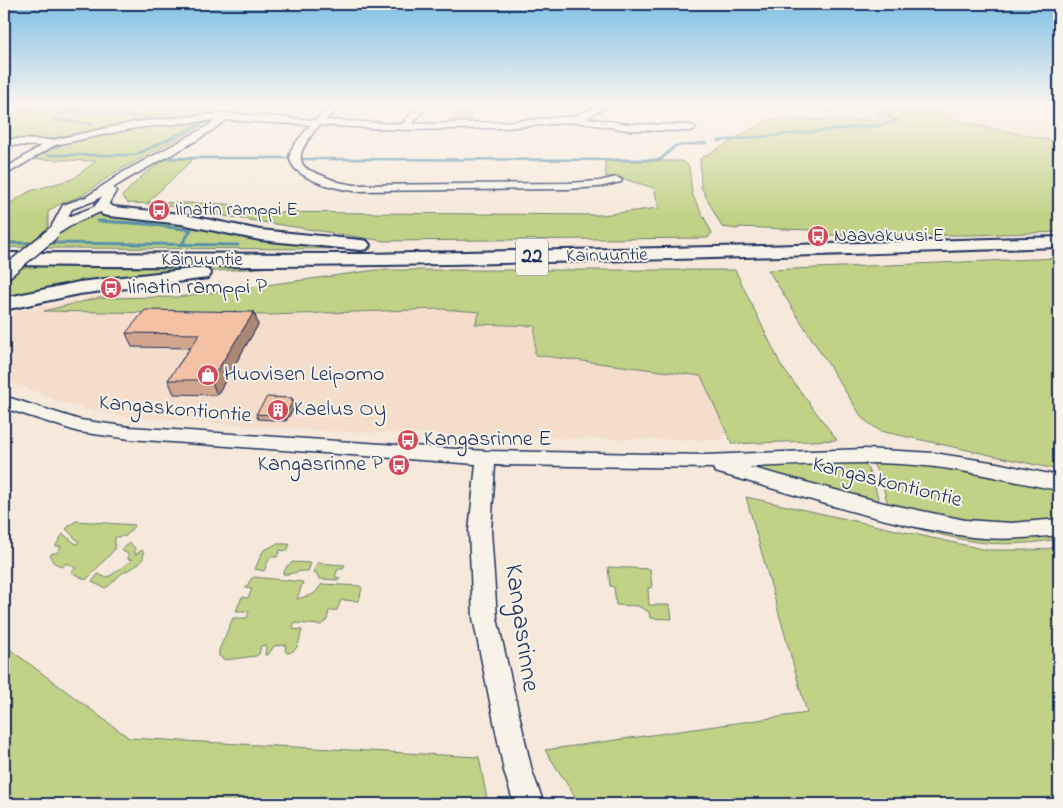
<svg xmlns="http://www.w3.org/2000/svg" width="1063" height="808" viewBox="0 0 1063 808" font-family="'Indie Flower',sans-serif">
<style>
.built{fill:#f5ddcb}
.green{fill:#c1d185;stroke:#6e8072}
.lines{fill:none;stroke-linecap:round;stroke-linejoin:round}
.stream-far1{stroke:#5890aa;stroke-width:2.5}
.stream{stroke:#5890aa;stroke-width:3}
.minor-casing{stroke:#1b2f5e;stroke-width:3}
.highway-casing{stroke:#1b2f5e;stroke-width:4}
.minor{fill:#f7f3e8;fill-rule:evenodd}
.highway{fill:#f7f3e8;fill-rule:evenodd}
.minor-bridge-casing{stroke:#1b2f5e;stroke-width:15;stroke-linecap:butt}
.minor-bridge{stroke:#f7f3e8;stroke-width:12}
.wall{fill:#d2a68e;stroke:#1b2f5e}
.shaded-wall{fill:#ab8774;stroke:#1b2f5e}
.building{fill:#f4c1a5;stroke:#1b2f5e}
.labels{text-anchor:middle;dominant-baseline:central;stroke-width:4;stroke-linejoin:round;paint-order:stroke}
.far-poi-label{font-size:19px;fill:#1b2f5e;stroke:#f7f3e8;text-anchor:start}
.far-street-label{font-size:19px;fill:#1b2f5e;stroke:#f7f3e8}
.shield{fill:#f7f3e8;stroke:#5d6a87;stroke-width:1}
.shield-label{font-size:21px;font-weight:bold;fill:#1b2f5e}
.poi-label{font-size:22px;fill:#1b2f5e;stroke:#f7f3e8;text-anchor:start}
.street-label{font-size:22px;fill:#1b2f5e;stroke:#f7f3e8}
.near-street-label{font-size:26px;fill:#1b2f5e;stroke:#f7f3e8}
</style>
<rect width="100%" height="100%" fill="#f6e9db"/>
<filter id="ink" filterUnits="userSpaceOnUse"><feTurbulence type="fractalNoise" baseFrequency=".02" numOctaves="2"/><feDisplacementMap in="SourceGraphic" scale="10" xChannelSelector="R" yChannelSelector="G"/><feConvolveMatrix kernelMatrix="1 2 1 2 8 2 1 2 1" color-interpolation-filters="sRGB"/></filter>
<g filter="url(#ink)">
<path class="built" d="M937,106H1059V142L953,120Z
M98,296H164L151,312L269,315L440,309L481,312L475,324L536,326L535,355L701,376L727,434L720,440L530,438L323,431L130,417L83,409L55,400L4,379V314Z"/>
<path class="green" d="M4,106H125L117,109L121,110L174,106H222L213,114L140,121L49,139H4Z
M462,106H479L474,110L470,123L447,122Z
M875,106H937L953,120L1059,142V232L972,235L850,236L830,235L809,230L739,227L738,229L722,227L701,187L700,159L770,119L880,120Z
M212,120L114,173L83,195L56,206L48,212V228L25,247L4,248V207L30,191L73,179L96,161L29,159L53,145L135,126Z
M167,159H193L148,202L227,204L257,212L601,215L659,208L654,188L617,177H606L605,161H682L689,166L692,194L712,233L708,238L384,241L192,211L161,204L128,203L122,196L143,175Z
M103,211L146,215L309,243L371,247V249L40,248L75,221Z
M1059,258V470L880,431L863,419L768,270Z
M24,262L316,264L161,275L4,301V279Z
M376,270H735L782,367L837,440L732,444L701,376L535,355V326L475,324L480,312L440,309L269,315L44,311L98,298L179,297Z
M871,460L999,473L1059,487V522L1006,527L889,509L881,479Z
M864,461L873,480L880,505L726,463Z
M746,497L987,550H1036L1059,547V804H580L545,750L807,713Z
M76,521L135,525L126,536L115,537V549L86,580L71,572L76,568L67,563L62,567L53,562L50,556L52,553H57L61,546H56V545L63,534L76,544L79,542L66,529L70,525Z
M892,521L1049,534L1059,532V539C1035,543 1011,545 986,543C955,540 925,530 895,523Z
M130,543L135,548V555L142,550L144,553C143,566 130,568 121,574C115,579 112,585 105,588L92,582L98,574L105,577L110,576L132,560L128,559V554L121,550Z
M276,544H290L287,551L280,550L277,557H270L264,571L255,569L263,551Z
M293,562L311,563L308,571C299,570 292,575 283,574L287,566Z
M317,563L345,565L343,569H338L335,577L340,578L339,580L319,579L317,574L314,572Z
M608,567L650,569L652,587L648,588L649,605H670L672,619L650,618L649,612L638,606L616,605L614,587L610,586Z
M254,577L303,582L297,599L314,594L322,584L360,586L362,588L359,601L341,600L337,610L329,611L327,620L321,625L294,623L293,629L302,630C299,640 299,652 287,653L285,651L286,645L274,646L268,655H265L266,645L261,646L259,654L256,656L225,660L219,656V650L233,618H247L249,611H236L242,597L248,598L252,589L246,588L251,579Z
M4,645L129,738L479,757L488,804H4Z"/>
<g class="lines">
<path class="stream-far1" d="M66,106V110L152,118
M4,107L32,109
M66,110L53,120L94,124
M142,122L208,115
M4,139L48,140L129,124
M718,141L880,125L898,121L887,116L893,106
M48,155H135L203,123L197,121
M36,156L66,142
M171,158H289
M303,159L660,160L675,146L706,143"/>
<path class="stream" d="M98,221L147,224L191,230L182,244
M4,243H36
M47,243L238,245"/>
<g class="minor-casing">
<path id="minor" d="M332,106H341L325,120L402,124L418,106H427L412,124L505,122L574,116L598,106H609L586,118L628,124L691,125L696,128L691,131L628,130L576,122L505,128L404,130L319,125C311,137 289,158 309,170L338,182L354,185L568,183L599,181L617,177L622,180L621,182L599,187L568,189L354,191C337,189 281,177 291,150C295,142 305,132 310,125L226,120C192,147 150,164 113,188L116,191L105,210L77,222L56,235L49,231L63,205L86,197L125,171L206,127L215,120L135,128L55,145L4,176V169L41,146L4,145V139L52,140L135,122L226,113L315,120ZM102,196L96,206L68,217L72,209L94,201Z
M825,106H833L834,108L830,111Z
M4,396L80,420L130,427L486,451L705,455L865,449L934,453L997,463L1059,476V490C1018,483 977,472 935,467C874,459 810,465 749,467L884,503L965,520L1011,523L1059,519V535C1028,538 996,541 965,536C884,524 801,496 722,474L715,472L713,468L495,465L491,531L497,618L532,771L544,804H514L504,771L473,618L469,531L476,464L130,439L79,432L4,408Z"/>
</g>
<g class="highway-casing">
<path id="highway" d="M103,201L114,207L181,214L260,230L361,240L367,241L370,245L367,249L361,250L260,240L181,224L109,216L103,215L95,206L97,203Z
M1059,237V247C707,259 356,270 4,265V253L366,254L763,246Z
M201,268L208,270L211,274L208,278L79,294L4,310V298L79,282Z"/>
</g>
<use href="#minor" class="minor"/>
<use href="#highway" class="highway"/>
<g class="minor-bridge-casing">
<path id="minor-bridge" d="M4,274L53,233"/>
</g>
<use href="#minor-bridge" class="minor-bridge"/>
</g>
<path class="wall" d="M254,312L258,325L217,395L174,394L168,380L190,348L132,347L126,333Z
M292,398L294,403V408L286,421L258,419L256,414Z"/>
<path class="shaded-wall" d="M254,312L258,325L217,395L211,380Z
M292,398L294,403V408L286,421L284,416Z"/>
<path class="building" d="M145,310L254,312L211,380H168L200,334L126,333Z
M267,397L292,398V403L284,416L256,414Z"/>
</g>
<linearGradient id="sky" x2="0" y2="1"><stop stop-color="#7fc0e4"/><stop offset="0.48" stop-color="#fbf5ef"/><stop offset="1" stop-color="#fbf5ef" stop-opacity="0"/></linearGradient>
<rect width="1063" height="219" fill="url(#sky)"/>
<defs>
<g id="bus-disc" transform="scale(1.125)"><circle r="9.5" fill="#d1495b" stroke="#f7f3e8"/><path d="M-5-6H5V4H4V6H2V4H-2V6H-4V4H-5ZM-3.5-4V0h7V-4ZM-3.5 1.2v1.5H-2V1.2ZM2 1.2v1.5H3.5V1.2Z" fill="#fff"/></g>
<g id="shop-disc" transform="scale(1.125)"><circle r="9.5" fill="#d1495b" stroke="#f7f3e8"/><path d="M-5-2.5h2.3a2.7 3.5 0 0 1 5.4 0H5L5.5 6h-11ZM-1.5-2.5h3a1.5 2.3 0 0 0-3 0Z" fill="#fff"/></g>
<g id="building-disc" transform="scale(1.125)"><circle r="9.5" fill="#d1495b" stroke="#f7f3e8"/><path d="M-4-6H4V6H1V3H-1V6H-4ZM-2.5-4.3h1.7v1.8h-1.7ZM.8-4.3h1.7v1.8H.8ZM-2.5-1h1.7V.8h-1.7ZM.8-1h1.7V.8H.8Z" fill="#fff"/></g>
</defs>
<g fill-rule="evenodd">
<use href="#bus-disc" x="159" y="210"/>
<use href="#bus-disc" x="818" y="236"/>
<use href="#bus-disc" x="111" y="288"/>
<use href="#shop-disc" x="208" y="375"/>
<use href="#building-disc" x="278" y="410"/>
<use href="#bus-disc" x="408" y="440"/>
<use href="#bus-disc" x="399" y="465"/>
</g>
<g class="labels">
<g class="far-poi-label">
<text x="175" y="210">Iinatin ramppi E</text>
<text x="834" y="236">Naavakuusi E</text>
</g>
<g class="far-street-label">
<text transform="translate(607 256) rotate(-1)">Kainuuntie</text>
<text x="202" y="260">Kainuuntie</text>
</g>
<rect class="shield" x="516" y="238.5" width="32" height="37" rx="4"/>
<g class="shield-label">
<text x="532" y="257">22</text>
</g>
<g class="poi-label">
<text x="127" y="288">Iinatin ramppi P</text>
<text x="224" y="375">Huovisen Leipomo</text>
<text x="294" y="410">Kaelus Oy</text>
<text x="424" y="440">Kangasrinne E</text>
<text x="383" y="465" text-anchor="end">Kangasrinne P</text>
</g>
<g class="street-label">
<text transform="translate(175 410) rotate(5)">Kangaskontiontie</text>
<text transform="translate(887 483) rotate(14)">Kangaskontiontie</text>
</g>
<g class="near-street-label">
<text transform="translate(521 628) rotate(82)">Kangasrinne</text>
</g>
</g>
<rect width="1063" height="808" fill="none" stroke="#f7f3e8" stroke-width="20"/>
<rect x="10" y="10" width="1043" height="788" fill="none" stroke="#1b2f5e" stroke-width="2" filter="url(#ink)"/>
</svg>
